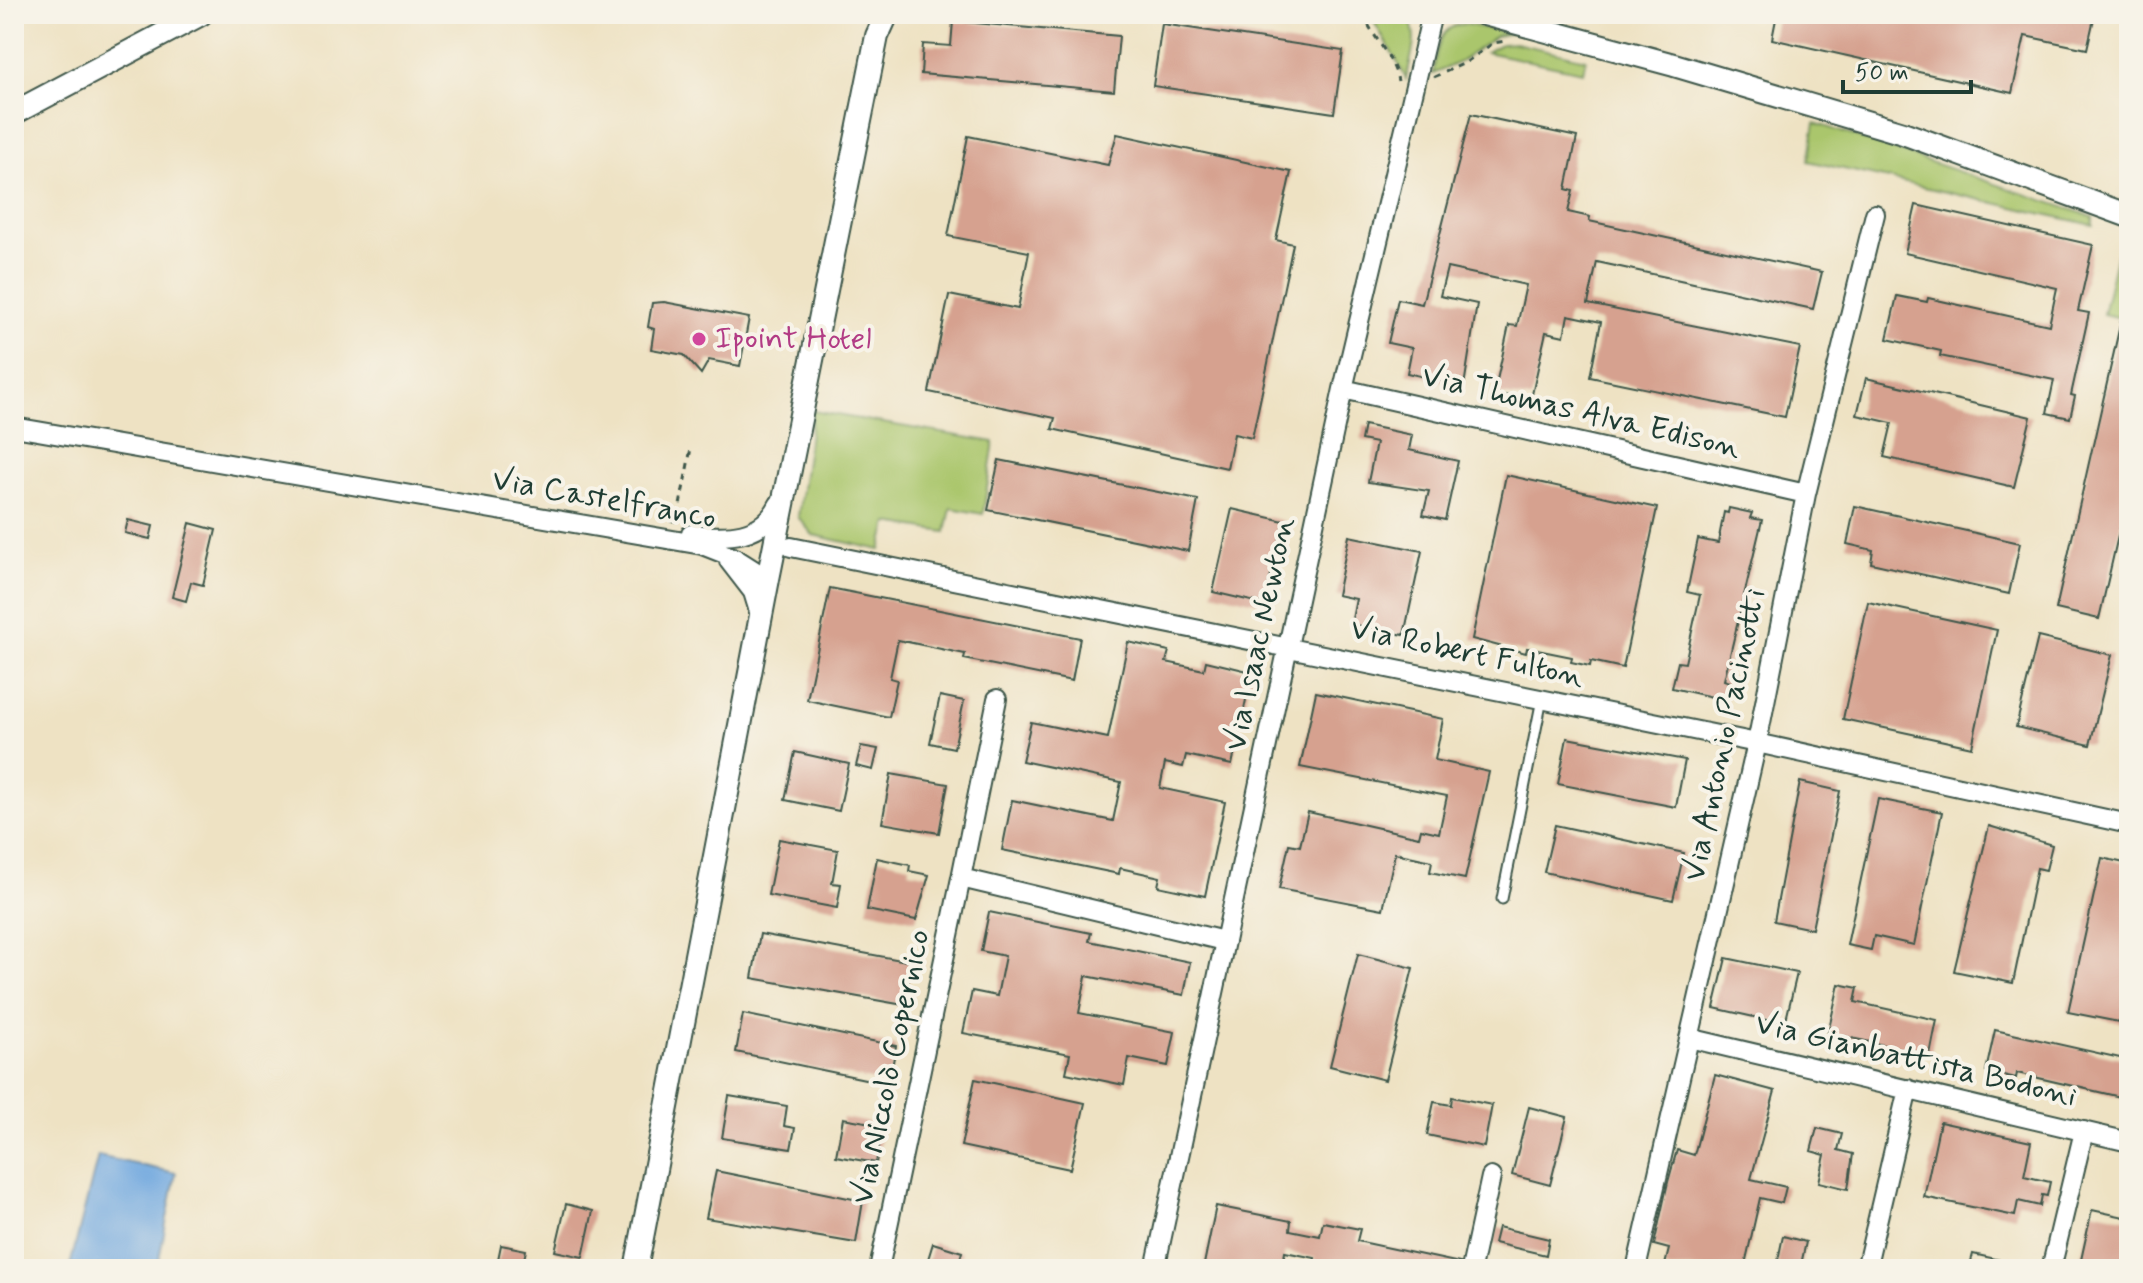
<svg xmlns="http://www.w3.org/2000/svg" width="2143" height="1283" viewBox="0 0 2143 1283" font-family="Mynerve,sans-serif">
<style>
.green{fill:#aac66c;stroke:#648250;stroke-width:2}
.water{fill:#70a7df;stroke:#48728a;stroke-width:2}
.building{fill:#d6a18f}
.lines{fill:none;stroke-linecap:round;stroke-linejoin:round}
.service-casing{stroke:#3e5649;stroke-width:13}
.minor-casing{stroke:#3e5649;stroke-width:22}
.tertiary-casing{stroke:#3e5649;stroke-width:26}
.path{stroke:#3e5649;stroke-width:3;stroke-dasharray:6 6;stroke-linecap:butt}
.service{stroke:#fff;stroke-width:9}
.minor{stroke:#fff;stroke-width:18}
.tertiary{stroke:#fff;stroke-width:22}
.hotel-dot{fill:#d1479c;stroke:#f7f3e8;stroke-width:3}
.labels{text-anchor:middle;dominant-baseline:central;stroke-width:8;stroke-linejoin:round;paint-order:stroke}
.hotel-label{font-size:32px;fill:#b23c85;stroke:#f7f3e8;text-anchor:start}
.street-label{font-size:32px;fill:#1f3d34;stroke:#f7f3e8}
</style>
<rect width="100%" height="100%" fill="#f7f3e8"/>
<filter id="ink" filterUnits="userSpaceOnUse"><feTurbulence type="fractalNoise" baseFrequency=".0125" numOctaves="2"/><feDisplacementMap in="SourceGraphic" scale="16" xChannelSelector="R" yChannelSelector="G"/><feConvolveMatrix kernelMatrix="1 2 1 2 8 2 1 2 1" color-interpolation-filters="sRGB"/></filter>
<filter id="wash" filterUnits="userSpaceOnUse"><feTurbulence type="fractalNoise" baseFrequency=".006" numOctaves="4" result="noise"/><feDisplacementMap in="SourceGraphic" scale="32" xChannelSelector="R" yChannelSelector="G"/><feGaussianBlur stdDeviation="1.8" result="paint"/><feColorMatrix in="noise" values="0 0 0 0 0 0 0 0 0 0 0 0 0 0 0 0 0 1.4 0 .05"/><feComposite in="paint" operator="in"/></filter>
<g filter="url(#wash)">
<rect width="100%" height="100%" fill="#eee2c3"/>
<path class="green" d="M1370,14H1406C1421,34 1411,56 1406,79C1396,56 1381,37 1370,14Z
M1464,24L1511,33L1496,36L1460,62L1433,74C1437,52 1437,26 1464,24Z
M1515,43L1586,59L1583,72L1486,52L1501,44Z
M1815,123L2093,217V225L1808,161Z
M2122,232L2129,234V320L2103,314Z
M813,411L994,442L983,514L951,508L946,532L888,523L881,550L813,535L798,517Z"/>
<path class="water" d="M98,1156L176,1173L157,1269L70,1266Z"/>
<g id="blocks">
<path class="building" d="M1777,14H2095L2087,49L2025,36L2012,93L1772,39Z
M953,21L1119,36L1114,91L921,74L923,44L951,46Z
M1162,24L1343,51L1334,113L1153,86Z
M1471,114L1577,137L1566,189L1573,191L1568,212L1590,217L1589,221L1822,272L1813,309L1597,262L1588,304L1800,347L1785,417L1590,377L1601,322L1568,315L1564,336L1546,332L1531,399L1494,394L1509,325L1517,326L1526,285L1447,268L1440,296L1477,304L1464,386L1407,373L1412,348L1388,343L1398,299L1422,304Z
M1117,134L1291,172L1276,240L1293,244L1260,401L1252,438L1234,434L1227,468L1052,429L1055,418L929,392L949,295L1018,309L1029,252L948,236L968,136L1108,165Z
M1916,205L2093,245L2078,311L2089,313L2071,395L2075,396L2070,418L2047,413L2054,380L1940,356L1941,351L1887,339L1897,296L1927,302L1928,298L2049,325L2057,288L1905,253Z
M664,302L749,318L740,366L709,360L701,374L684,355L651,349L654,329L648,327L652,303Z
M2123,312L2129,313V488L2099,619L2056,609Z
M1866,378L2031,417L2014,487L1884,457L1892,423L1857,415Z
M1364,425L1412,435L1409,450L1458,461L1445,520L1423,515L1429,491L1368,482L1376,443L1361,440Z
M999,460L1198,500L1188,551L988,510Z
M1506,475L1657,508L1623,668L1591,661L1590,666L1571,662L1572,657L1527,648L1526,653L1472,639Z
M1855,506L2020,543L2009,594L1871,563L1873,550L1847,544Z
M1729,508L1752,513L1750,518L1762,520L1724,680L1730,682L1726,700L1672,688L1678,662L1685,663L1700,595L1687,592L1698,539L1718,543L1724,512L1728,513Z
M1232,509L1284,521L1264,604L1213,592Z
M128,520L153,526L150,539L125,533Z
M190,523L216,530L203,585L191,582L186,601L172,597Z
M1349,536L1422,551L1404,635L1351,624L1356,599L1337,595Z
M830,588L1080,638L1072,681L964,659L965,654L898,640L890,678L897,680L889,717L807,700Z
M1868,602L1997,630L1972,747L1843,719Z
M2038,637L2112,655L2090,745L2016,727Z
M1128,642L1169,651L1166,662L1204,670L1206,661L1252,672L1232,765L1186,755L1183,767L1165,763L1160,788L1225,802L1205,896L1158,886L1160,877L1120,868L1119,874L1002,850L1012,800L1113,821L1121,782L1022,761L1031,722L1108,738Z
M1316,692L1443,719L1435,760L1489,772L1465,879L1430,872L1432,861L1395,853L1383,909L1279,889L1289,844L1300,846L1308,812L1419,837L1421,829L1439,833L1447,796L1300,767Z
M940,696L964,701L954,748L930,743Z
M1567,738L1685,760L1676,807L1558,784Z
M861,746L878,749L873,770L856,766Z
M795,752L849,764L839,811L785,800Z
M891,774L948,784L939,833L882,823Z
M1800,782L1840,791L1812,929L1774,921Z
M1878,799L1942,812L1914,945L1874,936L1871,950L1847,945Z
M1555,825L1684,853L1673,900L1544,872Z
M1989,826L2052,845L2046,870L2037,868L2013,983L1954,971Z
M779,839L838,850L832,883L841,884L837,908L768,895Z
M877,858L910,865L909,871L929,875L916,920L867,910Z
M2102,858L2129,864V1024L2068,1012Z
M989,912L1091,933L1089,941L1190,962L1184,995L1086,976L1079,1013L1175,1032L1168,1066L1129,1058L1124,1085L1066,1073L1070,1054L963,1033L972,991L997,996L1005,956L981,951Z
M760,934L912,962L904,1005L752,978Z
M1358,954L1413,968L1385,1080L1330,1066Z
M1726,958L1797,973L1785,1024L1714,1008Z
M1839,984L1858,988L1855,1002L1937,1020L1930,1055L1828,1033Z
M743,1014L896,1046L889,1084L736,1052Z
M1995,1030L2129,1060V1099L2017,1073L2016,1078L1986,1071Z
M1715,1075L1775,1091L1751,1179L1786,1187L1782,1203L1760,1198L1744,1269H1664L1669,1249L1654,1245L1668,1182L1677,1150L1694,1155Z
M975,1079L1085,1103L1070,1169L961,1146Z
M729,1096L787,1106L784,1126L795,1128L791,1149L722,1138Z
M1452,1097L1492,1105L1484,1147L1427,1135L1434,1102L1451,1105Z
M1529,1107L1567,1117L1550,1185L1512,1175Z
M843,1118L883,1125L876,1163L836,1156Z
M1940,1122L2031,1142L2024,1176L2050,1182L2047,1196L2042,1195L2040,1206L2018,1201L2015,1216L1924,1197Z
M1817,1128L1842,1134L1838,1150L1853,1154L1848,1189L1819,1182L1825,1155L1811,1151Z
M716,1171L863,1201L856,1243L706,1218Z
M566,1204L593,1211L583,1257L555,1251Z
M1216,1206L1291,1221L1290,1230L1320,1236L1323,1222L1360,1229L1357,1241L1460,1263L1459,1269H1313L1315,1258L1285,1252L1282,1269H1203Z
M2092,1210L2129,1218V1269H2079Z
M1498,1227L1549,1239L1546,1255L1494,1243Z
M1783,1236L1806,1242L1800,1269L1777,1265Z
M933,1243L962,1252L957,1269H925Z
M501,1245L526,1250L522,1269H496Z
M1973,1254L2014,1263V1269H1969Z"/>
</g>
</g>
<g filter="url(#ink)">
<use href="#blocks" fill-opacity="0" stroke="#3e5649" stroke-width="2"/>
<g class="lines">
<g class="service-casing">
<path id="service" d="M1502,899L1542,699"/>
</g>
<g class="minor-casing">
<path id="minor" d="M1343,389L1806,494
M14,427L702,545L735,558L768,579
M691,534C726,538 762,539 779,504
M791,547L1757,743L2129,824
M729,561L753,592L761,618
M961,878L997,699
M1689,1038L2129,1142
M879,1269L961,878L1224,941
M1155,1269L1343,389L1432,14
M1471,1269L1491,1177
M1636,1269L1757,743L1806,494L1875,214
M1866,1269L1908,1089
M2051,1269L2084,1131"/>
</g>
<g class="tertiary-casing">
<path id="tertiary" d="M1484,14L1674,65L1903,133L2129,216
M14,113L201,14
M636,1269L768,579L877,36L887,14"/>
</g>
<path class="path" d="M1363,14C1373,38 1393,56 1398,81
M1434,77L1465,63L1493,43L1505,41
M670,521H677L691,448"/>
<use href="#service" class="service"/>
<use href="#minor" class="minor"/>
<use href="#tertiary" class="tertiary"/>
</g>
</g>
<circle class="hotel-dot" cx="699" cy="339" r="8"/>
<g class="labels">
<g class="hotel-label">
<text x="715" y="339">Ipoint Hotel</text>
</g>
<g class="street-label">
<text transform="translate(1581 412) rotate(13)">Via Thomas Alva Edison</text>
<text transform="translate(604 499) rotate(10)">Via Castelfranco</text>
<text transform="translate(1260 634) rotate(-78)">Via Isaac Newton</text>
<text transform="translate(1467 653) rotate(12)">Via Robert Fulton</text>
<text transform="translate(1725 735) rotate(-78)">Via Antonio Pacinotti</text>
<text transform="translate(1916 1060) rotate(13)">Via Gianbattista Bodoni</text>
<text transform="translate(891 1067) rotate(-78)">Via Niccolò Copernico</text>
</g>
</g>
<rect width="2143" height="1283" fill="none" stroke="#f7f3e8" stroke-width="48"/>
<path d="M1843 80v12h128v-12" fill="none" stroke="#1f3d34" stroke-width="4"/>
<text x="1855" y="80" font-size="24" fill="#1f3d34" stroke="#f7f3e8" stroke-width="6" paint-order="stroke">50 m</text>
</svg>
